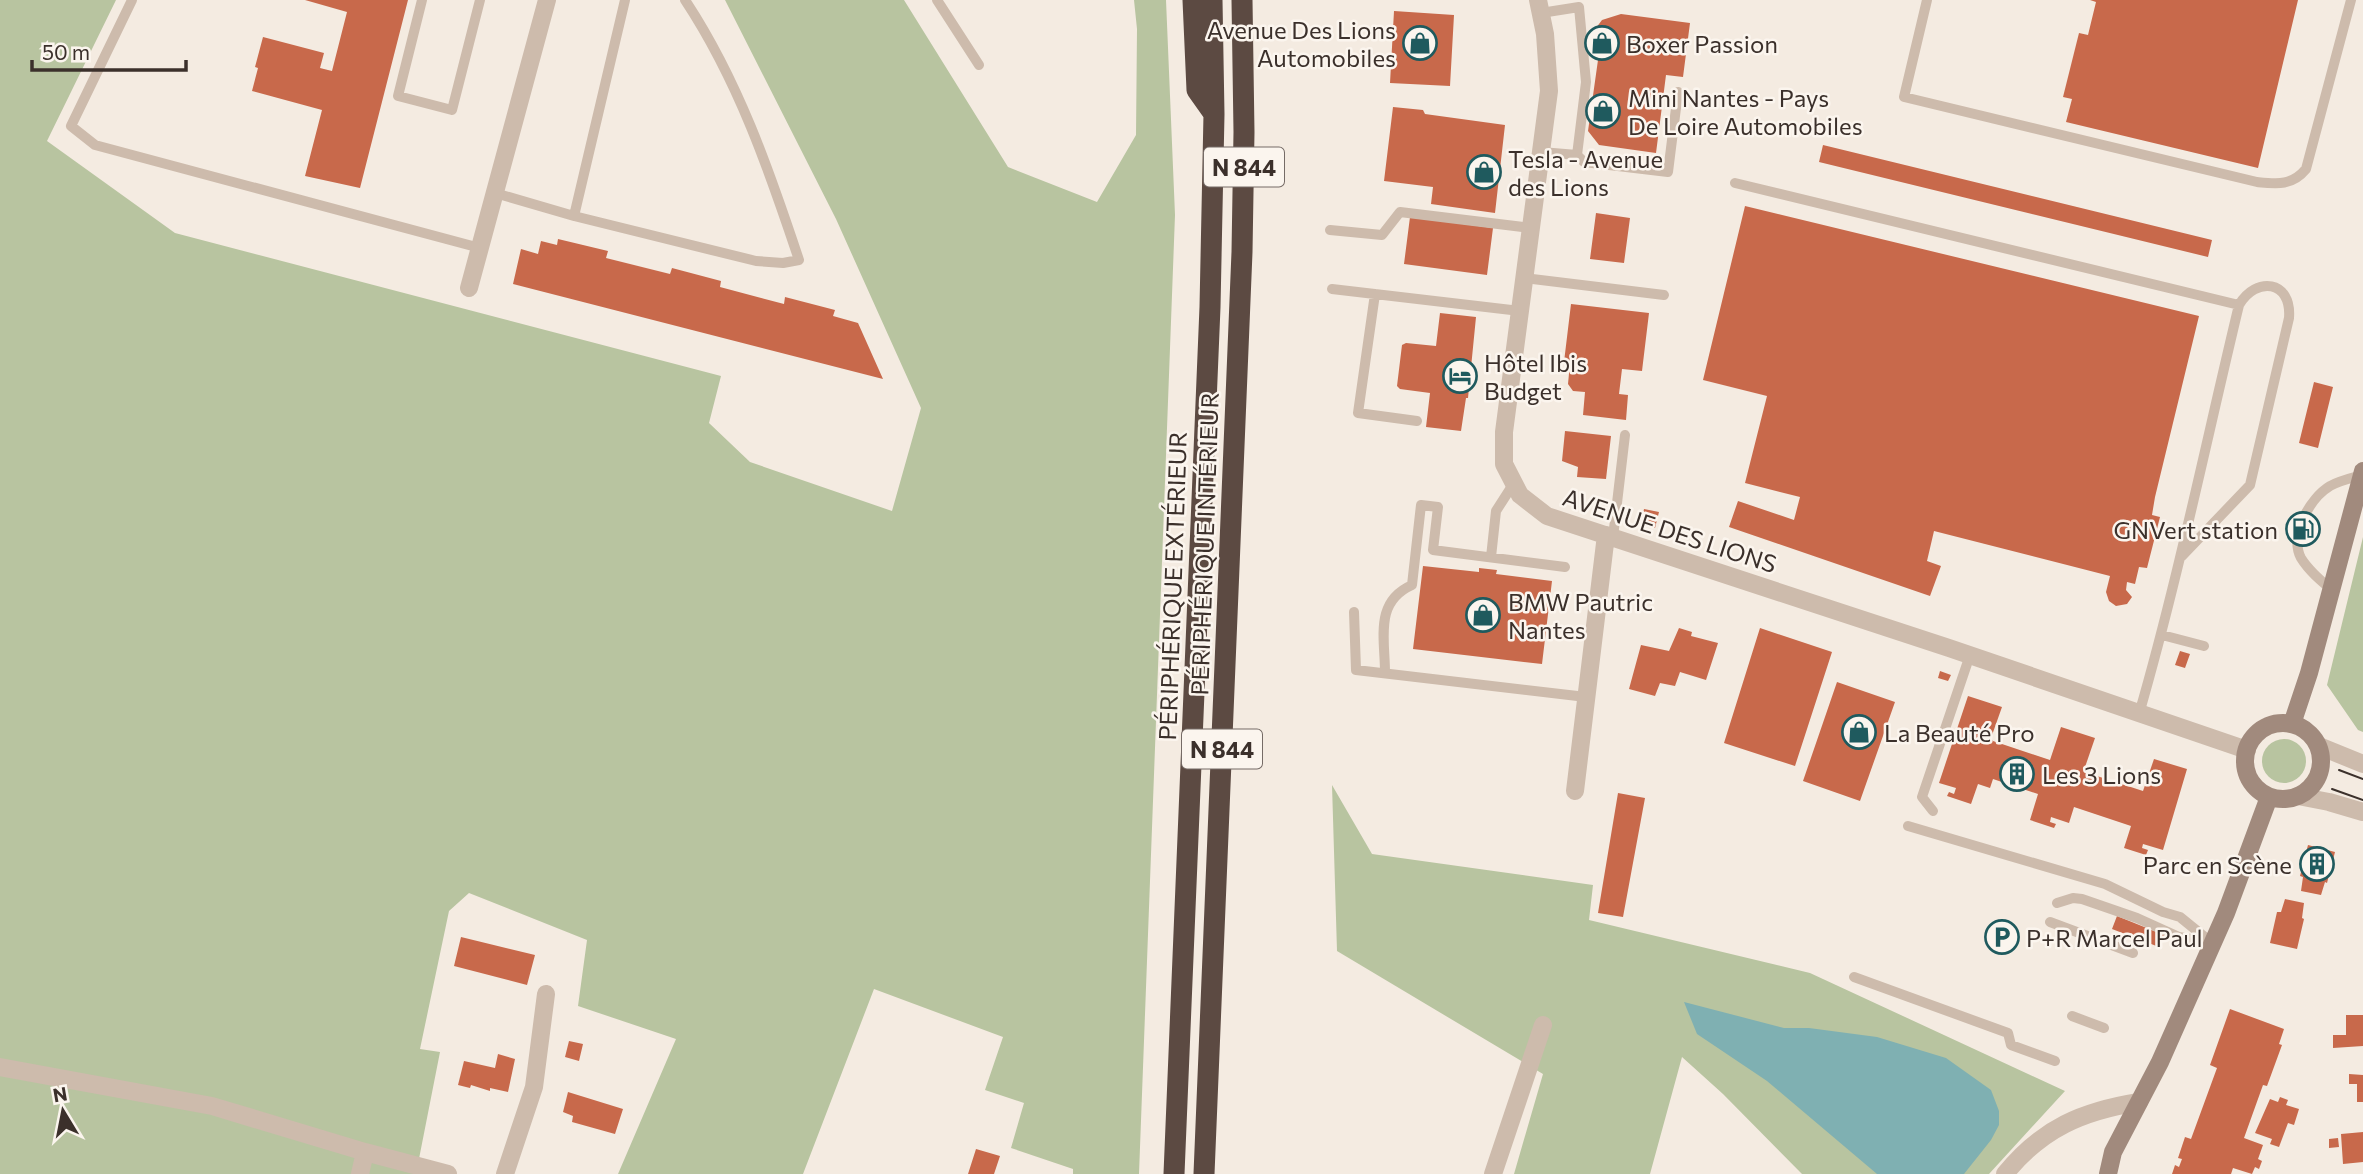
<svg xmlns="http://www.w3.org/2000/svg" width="2363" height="1174" viewBox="0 0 2363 1174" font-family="Commissioner,sans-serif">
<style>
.green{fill:#b8c4a0}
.water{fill:#7fb0b2}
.building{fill:#c8694b}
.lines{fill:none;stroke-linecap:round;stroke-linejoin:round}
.lane{stroke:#cdbbac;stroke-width:10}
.street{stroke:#cdbbac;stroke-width:18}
.secondary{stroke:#a18a7d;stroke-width:18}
.highway{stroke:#5c4a42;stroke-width:21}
.tram{stroke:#3b302b;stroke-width:2}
.labels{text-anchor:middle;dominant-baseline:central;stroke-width:5;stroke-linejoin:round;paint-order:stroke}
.shield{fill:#fbf5ee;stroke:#756b66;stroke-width:2}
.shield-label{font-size:23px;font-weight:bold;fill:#3b302b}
.poi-label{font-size:24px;fill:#3b302b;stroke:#fbf5ee;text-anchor:start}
.street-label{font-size:24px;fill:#3b302b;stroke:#fbf5ee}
</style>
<rect width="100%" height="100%" fill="#f4ebe1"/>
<path class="green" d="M0,0H116L47,141L175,233L721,376L709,423L750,462L892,511L921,408L836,219L725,0H904L1008,167L1097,202L1136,135L1137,29L1134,0H1166L1175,215L1139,1174H1073V1169L1011,1148L1024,1103L985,1090L1003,1037L874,989L803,1174H618L676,1039L578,1006L587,940L469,893L449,911L420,1049L440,1052L416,1174H0Z
M2363,537V732L2358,730L2327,685Z
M2262 761a22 22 0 1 1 44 0a22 22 0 1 1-44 0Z
M1332,785L1372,854L1593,885L1589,920L1810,973L2065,1091L1989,1174H1802L1723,1094L1682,1057L1650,1174H1514L1543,1074L1337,951Z"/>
<path class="water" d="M1684,1002L1784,1028H1809L1877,1037L1946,1058L1991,1090L1999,1111V1125L1991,1140L1964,1174H1877L1767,1081L1697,1034Z"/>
<path class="building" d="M305,0H408L360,188L305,176L322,110L252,91L258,68L255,67L263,37L324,53L320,68L332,71L347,12Z
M2090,0H2298L2258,168L2066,122L2072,99L2063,97L2079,33L2088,35L2096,2Z
M1394,11L1454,15L1450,86L1390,83Z
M1621,14L1690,23L1683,77L1666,75L1656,153L1599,145L1588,131L1598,60L1591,50L1590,36L1602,20Z
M1393,107L1423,110L1425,114L1505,125L1495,213L1431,204L1433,187L1384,181Z
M1823,145L2212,240L2208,257L1819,162Z
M1745,206L2199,316L2155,497L2152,515L2160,517L2147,568L2139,567L2135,584L2127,582L2126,590L2132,597L2127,604L2116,606L2109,601L2106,592L2110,576L1934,531L1927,561L1941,566L1930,596L1729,527L1738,501L1794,520L1800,497L1745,483L1767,396L1703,380Z
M1596,213L1630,218L1624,263L1590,259Z
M1410,217L1493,228L1487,275L1404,264Z
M558,239L608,251L606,258L670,274L672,268L721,281L720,287L784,304L785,297L835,310L833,316L858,323L883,379L513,284L521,249L538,254L541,241L557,245Z
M1571,304L1649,313L1642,371L1622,369L1619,394L1628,395L1626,420L1583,415L1585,392L1573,391L1568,384L1570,363L1564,362Z
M1440,313L1476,317L1468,398H1466L1461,431L1426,427L1430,393L1400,389L1397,386L1402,345L1406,343L1436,346Z
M2314,382L2333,387L2318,448L2299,443Z
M1565,431L1611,436L1606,479L1577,477L1578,467L1562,461Z
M1644,509L1659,512L1655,528L1641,524Z
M1423,566L1479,572V568L1497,570L1496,574L1552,581L1542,664L1413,649Z
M1679,628L1692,632L1691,636L1718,643L1706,680L1680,672L1675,686L1660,683L1655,696L1629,689L1641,645L1669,651Z
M1760,628L1832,652L1795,766L1724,743Z
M2180,651L2190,654L2185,668L2175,665Z
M1940,671L1951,675L1948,681L1938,678Z
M1837,682L1895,702L1860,801L1803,781Z
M1968,696L2002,707L1991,738L1993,741L2050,760L2061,727L2095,738L2084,770L2097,776L2143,791L2154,759L2187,769L2163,850L2143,844L2142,848L2148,850L2146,855L2124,848L2131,826L2074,807L2069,823L2051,817L2050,822L2056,824L2054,828L2030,820L2038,794L1993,779L1990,788L1978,784L1971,804L1947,796L1949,792L1954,794L1956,788L1939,783Z
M1618,793L1645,798L1623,917L1598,913Z
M2308,845L2335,852L2327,883L2325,882L2321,895L2301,891L2303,877L2300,876Z
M2285,899L2304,903L2302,918L2304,919L2297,949L2270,943L2277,912H2281Z
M2117,916L2164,935L2159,947L2112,929Z
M461,937L535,955L527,985L454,966Z
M2230,1009L2284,1029L2279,1044L2282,1045L2267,1086L2263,1085L2244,1138L2263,1145L2258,1159L2262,1161L2259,1169L2255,1167L2252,1174L2233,1168L2231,1174H2172L2175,1165L2179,1167L2182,1159L2178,1158L2185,1137L2191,1139L2217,1068L2210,1065Z
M2346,1015H2363V1046L2333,1048V1035H2346Z
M569,1041L583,1044L579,1061L565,1057Z
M498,1054L515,1059L508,1092L490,1088V1091L471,1085L470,1088L458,1085L464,1061L495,1068Z
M2349,1074L2363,1075V1102H2357V1084H2349Z
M568,1092L623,1109L615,1134L572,1122L573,1116L563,1112Z
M2280,1097L2288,1100L2286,1105L2299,1109L2294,1125L2288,1123L2279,1147L2270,1144L2272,1139L2255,1133L2270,1099L2278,1102Z
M2363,1132V1162L2343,1164L2341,1134Z
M2338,1138L2339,1147L2329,1148V1139Z
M976,1149L1000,1156L994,1174H968Z"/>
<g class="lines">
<path class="lane" d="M132,0L71,126L95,145L480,248
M422,0L398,96L452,110L480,0
M625,0L574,216L756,261L783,263L799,260C769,170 738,80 685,0
M937,0L979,65
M1927,0L1904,97L2257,182C2277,184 2292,186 2306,169L2351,0
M1541,13L1579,7L1586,82L1577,155
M1541,152L1577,155L1584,162L1668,172L1678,92
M1735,183L2239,305
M495,193L574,216
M1330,230L1382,235L1400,212L1531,228
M1524,278L1664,295
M1332,289L1520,311
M1375,294L1358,413L1417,421
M1613,537L1625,435
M1491,557L1496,511L1514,483
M2332,590C2321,581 2309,571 2301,558C2289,535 2310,498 2330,486C2339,481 2351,478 2362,475
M1354,612L1356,670L1586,697
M2162,635L2204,646
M1385,673C1385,638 1374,602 1412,585L1421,505L1438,507L1433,550L1565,567
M2139,714C2178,579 2206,442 2239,305C2256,276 2292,280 2289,318L2250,485L2182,556
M1933,811L1922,797L1970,655
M1908,826L2105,884L2163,912L2180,917L2212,943
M2057,903L2073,898L2082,899L2137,918L2179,937L2208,942
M2050,922L2133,953
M1854,977L2008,1033L2011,1045L2055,1061
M2072,1016L2104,1028"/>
<path class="street" d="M1538,0L1545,34L1549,91L1504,432V464L1520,495L1547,516L1949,648L2247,750
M469,288L547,0
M2319,746L2363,764
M1575,791L1606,535
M2298,796L2329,802L2363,812
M0,1067L212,1106L365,1152L448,1174
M360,1174L365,1152
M505,1174L534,1087L546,994
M1493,1174L1543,1025
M2005,1174C2042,1128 2083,1111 2139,1102"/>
<path class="secondary" d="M2245 761a38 38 0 1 1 76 0a38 38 0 1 1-76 0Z
M2292,724L2309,673L2363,471
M2108,1174L2113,1152L2160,1062L2226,913L2269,797"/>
<path class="highway" d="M1193,0L1197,90L1214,114
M1174,1174L1210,307L1214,114L1212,0
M1204,1174L1242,252L1244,132L1242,0"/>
<path class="tram" d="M2339,770L2363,779
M2332,789L2363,800"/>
</g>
<defs>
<g id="shop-ring" transform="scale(1.75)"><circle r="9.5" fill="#fbf5ee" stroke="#1f5a5e" stroke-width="1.5"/><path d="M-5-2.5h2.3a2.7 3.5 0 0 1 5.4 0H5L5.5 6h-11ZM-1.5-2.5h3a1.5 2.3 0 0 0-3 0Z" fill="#1f5a5e"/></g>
<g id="hotel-ring" transform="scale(1.75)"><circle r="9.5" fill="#fbf5ee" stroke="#1f5a5e" stroke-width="1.5"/><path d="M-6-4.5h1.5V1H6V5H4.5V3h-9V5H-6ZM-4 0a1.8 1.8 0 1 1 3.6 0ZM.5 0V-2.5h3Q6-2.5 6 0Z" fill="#1f5a5e"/></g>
<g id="fuel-ring" transform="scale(1.75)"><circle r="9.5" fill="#fbf5ee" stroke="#1f5a5e" stroke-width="1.5"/><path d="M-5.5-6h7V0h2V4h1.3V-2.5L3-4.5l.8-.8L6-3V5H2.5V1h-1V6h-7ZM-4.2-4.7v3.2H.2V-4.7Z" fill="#1f5a5e"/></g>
<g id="building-ring" transform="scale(1.75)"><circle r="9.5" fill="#fbf5ee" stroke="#1f5a5e" stroke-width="1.5"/><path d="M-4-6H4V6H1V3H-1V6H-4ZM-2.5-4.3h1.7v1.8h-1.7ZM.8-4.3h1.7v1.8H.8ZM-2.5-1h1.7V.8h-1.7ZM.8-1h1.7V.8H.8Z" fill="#1f5a5e"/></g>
<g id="parking-ring" transform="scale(1.75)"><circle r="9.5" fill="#fbf5ee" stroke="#1f5a5e" stroke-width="1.5"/><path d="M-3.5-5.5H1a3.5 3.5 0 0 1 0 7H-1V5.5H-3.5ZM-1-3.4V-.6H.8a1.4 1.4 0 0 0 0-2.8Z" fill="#1f5a5e"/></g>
</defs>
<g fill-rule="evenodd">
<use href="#shop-ring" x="1420" y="43"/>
<use href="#shop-ring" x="1602" y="43"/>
<use href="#shop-ring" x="1603" y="111"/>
<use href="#shop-ring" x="1484" y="172"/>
<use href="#hotel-ring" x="1460" y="376"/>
<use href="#fuel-ring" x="2303" y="529"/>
<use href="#shop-ring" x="1483" y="615"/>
<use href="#shop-ring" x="1859" y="732"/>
<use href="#building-ring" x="2017" y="774"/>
<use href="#building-ring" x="2317" y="864"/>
<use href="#parking-ring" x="2002" y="937"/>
</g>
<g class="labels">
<g class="shield">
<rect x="1204" y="147.5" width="80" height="39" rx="5"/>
<rect x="1182" y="729.5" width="80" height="39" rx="5"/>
</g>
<g class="shield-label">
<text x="1244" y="167">N 844</text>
<text x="1222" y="749">N 844</text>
</g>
<g class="poi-label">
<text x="1396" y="29" text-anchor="end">Avenue Des Lions<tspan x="1396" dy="28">Automobiles</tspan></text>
<text x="1626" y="43">Boxer Passion</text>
<text x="1628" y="97">Mini Nantes - Pays<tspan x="1628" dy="28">De Loire Automobiles</tspan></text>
<text x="1508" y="158">Tesla - Avenue<tspan x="1508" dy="28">des Lions</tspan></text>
<text x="1484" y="362">Hôtel Ibis<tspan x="1484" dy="28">Budget</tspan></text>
<text x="2278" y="529" text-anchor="end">GNVert station</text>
<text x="1508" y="601">BMW Pautric<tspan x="1508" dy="28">Nantes</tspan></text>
<text x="1884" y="732">La Beauté Pro</text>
<text x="2042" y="774">Les 3 Lions</text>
<text x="2292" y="864" text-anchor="end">Parc en Scène</text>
<text x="2026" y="937">P+R Marcel Paul</text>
</g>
<g class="street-label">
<text transform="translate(1670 530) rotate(18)">AVENUE DES LIONS</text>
<text transform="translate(1204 544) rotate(-88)">PÉRIPHÉRIQUE INTÉRIEUR</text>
<text transform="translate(1172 586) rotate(-88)">PÉRIPHÉRIQUE EXTÉRIEUR</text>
</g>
</g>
<g transform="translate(63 1111) rotate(350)" stroke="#fbf5ee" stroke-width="5" paint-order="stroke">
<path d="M0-5L12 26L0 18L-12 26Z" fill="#3b302b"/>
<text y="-10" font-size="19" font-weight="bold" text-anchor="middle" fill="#3b302b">N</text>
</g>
<path d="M32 60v10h154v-10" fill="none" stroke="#3b302b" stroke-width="3.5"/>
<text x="42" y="60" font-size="21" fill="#3b302b" stroke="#fbf5ee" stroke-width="5" paint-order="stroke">50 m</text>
</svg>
